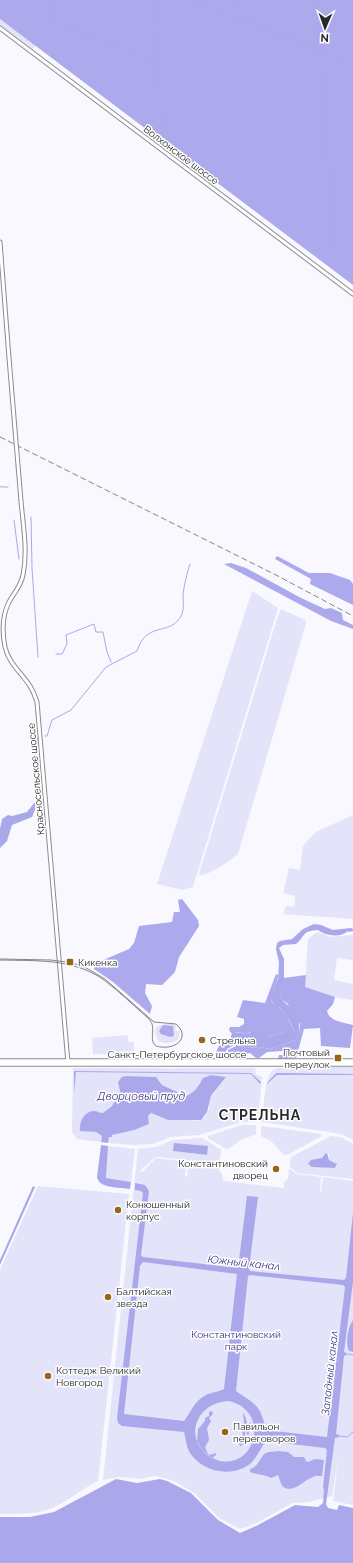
<svg xmlns="http://www.w3.org/2000/svg" width="353" height="1563" viewBox="0 0 353 1563" font-family="Raleway,sans-serif">
<style>
.green{fill:#e3e3fa;fill-rule:evenodd}
.forest{fill:#aca9ec}
.water{fill:#aaa8ea;fill-rule:evenodd}
.lines{fill:none;stroke-linecap:round;stroke-linejoin:round}
.stream{stroke:#aaa8ea;stroke-width:1}
.secondary-casing{stroke:#8c8c92;stroke-width:5}
.primary-casing{stroke:#8c8c92;stroke-width:5.5}
.secondary{stroke:#fff;stroke-width:3}
.primary{stroke:#fff;stroke-width:3.5}
.tram{stroke:#848488;stroke-width:1}
.rail{stroke:#848488;stroke-width:1;stroke-dasharray:6 3;stroke-linecap:butt}
.secondary-bridge-casing{stroke:#8c8c92;stroke-width:5;stroke-linecap:butt}
.secondary-bridge{stroke:#fff;stroke-width:3}
.poi-dot{fill:#946814;stroke:#fff;stroke-width:1.5}
.labels{text-anchor:middle;dominant-baseline:central;stroke-width:3;stroke-linejoin:round;paint-order:stroke}
.street-label{font-size:10px;fill:#28292b;stroke:#fff}
.poi-label{font-size:10px;fill:#28292b;stroke:#fff;text-anchor:start}
.park-label{font-size:10px;fill:#3d317e;stroke:#fff}
.water-label{font-size:11px;font-style:italic;fill:#423785;stroke:#fff}
.district-label{font-size:14px;font-weight:bold;letter-spacing:1px;fill:#28292b;stroke:#fff}
</style>
<rect width="100%" height="100%" fill="#f8f8fe"/>
<path class="green" d="M0,19L36,45L33,49L0,25Z
M252,591L278,608L193,887L183,890L157,884Z
M281,609L305,620L306,623L238,854C231,860 210,875 201,875L199,874L276,622Z
M353,815V919L283,914L286,906L294,907L295,896L283,893L289,868L300,870L303,846L316,832Z
M317,932L331,937L353,935V960L337,958L334,980L353,984V1000L328,996L320,1004L305,987L308,939Z
M172,1023L178,1027H176L175,1031H180L178,1039C173,1044 164,1044 158,1041L155,1032L157,1026Z
M128,1035V1042H134V1055L93,1054L92,1038Z
M353,1067V1140L341,1134L262,1122C264,1109 264,1074 275,1068L274,1073L271,1077L275,1073L276,1068Z
M73,1068H158L173,1069L179,1068H255L256,1074L262,1077L258,1120L256,1122H241L199,1135L171,1137L153,1144L133,1145L108,1143L109,1137C121,1129 136,1131 149,1124L148,1116L151,1113L156,1116L199,1121L205,1116L209,1109L210,1099L226,1077L211,1075L188,1096H186L162,1085L156,1077L126,1076C120,1088 116,1107 103,1113C93,1111 88,1110 82,1120L83,1131L96,1132L102,1136L101,1142L77,1139L72,1132Z
M242,1125H256V1134L241,1140L228,1149H226L208,1138V1136Z
M262,1126L321,1134L322,1136L289,1154L284,1155L271,1141L261,1136V1128Z
M331,1136L341,1137L353,1144V1179L297,1173L290,1167L291,1157ZM325,1154H329V1160L336,1163L337,1167L335,1168L309,1166L322,1158Z
M202,1138L220,1149L221,1151L220,1159L213,1162H209L157,1157L154,1158L140,1171L142,1172L156,1158L187,1162L185,1176L187,1177L189,1162L213,1164L220,1161L219,1170L222,1174L223,1181L283,1188L285,1181L288,1179L289,1169L297,1174L321,1177L320,1192H321L323,1177L353,1181V1505L333,1501L339,1453L332,1496L309,1502L292,1503L257,1523L240,1529L219,1518L194,1493L174,1481L156,1476L139,1479L119,1477L103,1480L138,1149L156,1147L173,1140ZM207,1146L206,1155L173,1151Z
M108,1146L135,1149L131,1182L106,1178Z
M38,1186L129,1194L98,1481C82,1489 68,1501 52,1508C36,1515 17,1514 0,1514V1270Z"/>
<path class="forest" d="M0,0H353V285L0,19Z
M277,556L309,573H330L350,580L353,584V605L310,584L311,579L275,559Z
M231,563L246,568L301,598L325,609L331,608L342,613L343,620L353,625V629L331,621L224,564Z
M182,899L198,920L199,926L179,957L175,972L162,985L146,984L145,993L152,1006L150,1014L113,982L94,969V964L129,949L134,943L139,926L172,922L174,912H180L178,900Z
M276,974L278,975C278,985 270,994 272,1003L278,1006L286,1014L295,1032H286L268,1037L265,1036L261,1031L250,1032L247,1034L236,1032L232,1034L229,1030L230,1027H239L244,1024V1019L237,1017L243,1000L265,1003Z
M306,975L305,987L335,997L333,1004L327,1011C330,1022 343,1022 353,1025L350,1048L321,1046L320,1028L304,1029L296,1058L278,1059L279,1055H285L284,1052L283,1051L267,1052L259,1058H256L250,1053L244,1054L240,1057L228,1054V1050L236,1046V1044L246,1048L260,1047L270,1049L295,1040L299,1033L300,1024L287,1003L282,1000L280,995L284,978Z
M163,1025L173,1026L174,1036L170,1037L161,1034L159,1031Z
M74,1071L251,1073L261,1082L260,1084L251,1074L76,1072L74,1093Z
M276,1073L353,1074V1075H277L267,1084V1083Z
M353,1320V1352L349,1351C345,1343 348,1327 353,1320Z
M212,1411L213,1414L209,1418L211,1421L207,1428L209,1440L205,1447L207,1452L209,1455L216,1453V1455L212,1458L202,1450L197,1441L198,1429L205,1421V1418L209,1416V1412Z
M243,1412L245,1416L248,1427L250,1422L251,1423L253,1430L251,1431L250,1428L248,1437L246,1431L245,1432L246,1442L241,1446H240L239,1443L243,1437L241,1423L244,1425V1423Z
M279,1451L288,1452L294,1457H304L306,1461L308,1462L315,1459L324,1460L322,1476C319,1476 316,1475 313,1477C303,1480 293,1495 282,1486L278,1475L271,1478C264,1474 257,1475 250,1472V1469C260,1466 259,1457 266,1453C270,1451 275,1452 279,1451Z"/>
<path class="water" d="M41,801V803L37,805L32,817L12,825L7,841L0,848V829L2,819L8,815L12,816L27,812L34,803Z
M314,924L321,925L333,930L351,928L353,929V931L349,932L348,931C340,938 326,936 318,930C301,931 306,936 296,944L283,945L279,948L284,959V980L280,995L282,1000L292,1009L299,1020V1033L295,1040L270,1049L260,1047L246,1048L236,1044L227,1049L225,1053L216,1052L219,1046L225,1039L231,1038V1035L234,1032L247,1034L253,1031L260,1030L268,1037L286,1032H295C290,1022 286,1009 273,1004L271,998L278,979L279,962L276,949L277,943L280,941L292,939L303,929Z
M211,1075L226,1077L211,1096L207,1112L201,1120H168L151,1113L148,1116L149,1124L134,1130L112,1135V1137H109L108,1143L101,1142L102,1136L96,1132L80,1131C79,1122 84,1112 93,1111C97,1111 100,1113 103,1113L112,1106L120,1091L118,1082L122,1077L126,1076L156,1077L162,1085L186,1096C194,1093 199,1086 203,1078Z
M174,1143L208,1146L207,1155L173,1151Z
M101,1145L108,1146L106,1178L131,1182L130,1189C120,1187 99,1189 97,1177Z
M327,1153L329,1160L337,1164L335,1168L312,1167L308,1164L311,1160L322,1158L325,1154Z
M135,1183L145,1185L149,1191L141,1255L143,1257L238,1268L247,1196L258,1197L249,1269L250,1271L344,1280L346,1278L353,1213V1282L344,1352L348,1354L344,1356L336,1434L339,1435V1437L335,1438L326,1504L328,1508L337,1510L339,1505L353,1508V1563H0V1517H30L54,1512L116,1479L137,1483L160,1479L167,1481L191,1493L218,1520L240,1533L258,1525L295,1505L318,1507L323,1503L324,1490L323,1487L327,1450L325,1448L266,1441C260,1448 258,1457 250,1464C231,1478 203,1472 190,1453C186,1446 186,1439 184,1432L122,1426L118,1423L117,1418L143,1193L141,1191L135,1190ZM143,1262L237,1274L224,1389C219,1392 212,1392 206,1395C193,1402 192,1411 184,1421L124,1414L140,1266ZM250,1275L343,1285L345,1287L327,1437L266,1430C260,1404 256,1405 236,1391L248,1276ZM229,1401C272,1411 255,1472 217,1460C210,1457 204,1454 200,1447C186,1425 205,1401 229,1401Z
M33,1186L35,1187L0,1265V1260Z"/>
<g class="lines">
<path class="stream" d="M52,0L51,20L123,49
M153,0L155,27
M191,0L290,40L319,49L353,64
M235,0L243,18L291,38L319,46L315,0
M155,30L158,63
M319,49L334,241
M126,50L158,63L160,98
M160,101L162,140
M334,242L335,252
M0,486L1,487H8
M31,517L32,568L38,657
M14,520L19,559
M56,654H62L67,644L66,635L94,624L96,632H103L107,652L111,662
M45,736H47L52,720L71,710L106,667L137,651C146,622 168,635 179,619C185,612 183,603 183,595C184,585 187,573 190,564
M35,757L38,737
M348,1354L353,1355
M339,1436L347,1437L353,1432"/>
<g class="secondary-casing">
<path id="secondary" d="M0,28L353,294
M0,242L9,358
M21,501C23,525 28,551 23,575C21,586 14,593 9,602C2,616 2,632 5,647C9,664 21,672 30,686C33,691 35,696 37,702L68,1063"/>
</g>
<g class="primary-casing">
<path id="primary" d="M0,1061H353
M0,1064H353"/>
</g>
<use href="#secondary" class="secondary"/>
<use href="#primary" class="primary"/>
<path class="tram" d="M0,959L51,960L66,962L80,965L90,970L105,979L154,1022L176,1024C190,1036 178,1049 161,1047C147,1046 155,1032 152,1024C152,1023 149,1019 149,1019C134,1006 120,992 104,980C73,958 36,961 0,960"/>
<path class="rail" d="M0,437L276,575L353,616"/>
<g class="secondary-bridge-casing">
<path id="secondary-bridge" d="M9,358L21,501"/>
</g>
<use href="#secondary-bridge" class="secondary-bridge"/>
</g>
<g class="poi-dot">
<rect x="66" y="958" width="8" height="8" rx="2"/>
<circle cx="202" cy="1040" r="4"/>
<rect x="334" y="1054" width="8" height="8" rx="2"/>
<circle cx="276" cy="1169" r="4"/>
<circle cx="118" cy="1210" r="4"/>
<circle cx="108" cy="1297" r="4"/>
<circle cx="48" cy="1376" r="4"/>
<circle cx="225" cy="1432" r="4"/>
</g>
<g class="labels">
<g class="street-label">
<text transform="translate(181 155) rotate(37)">Волхонское шоссе</text>
<text transform="translate(36 779) rotate(-95)">Красносельское шоссе</text>
<text x="177" y="1054">Санкт-Петербургское шоссе</text>
</g>
<g class="poi-label">
<text x="78" y="962">Кикенка</text>
<text x="210" y="1040">Стрельна</text>
<text x="330" y="1052" text-anchor="end">Почтовый<tspan x="330" dy="12">переулок</tspan></text>
<text x="268" y="1163" text-anchor="end">Константиновский<tspan x="268" dy="12">дворец</tspan></text>
<text x="126" y="1204">Конюшенный<tspan x="126" dy="12">корпус</tspan></text>
<text x="116" y="1291">Балтийская<tspan x="116" dy="12">звезда</tspan></text>
<text x="56" y="1370">Коттедж Великий<tspan x="56" dy="12">Новгород</tspan></text>
<text x="233" y="1426">Павильон<tspan x="233" dy="12">переговоров</tspan></text>
</g>
<g class="park-label">
<text x="236" y="1334">Константиновский<tspan x="236" dy="12">парк</tspan></text>
</g>
<g class="water-label">
<text x="141" y="1096">Дворцовый пруд</text>
<text transform="translate(244 1263) rotate(6)">Южный канал</text>
<text transform="translate(330 1373) rotate(-84)">Западный канал</text>
</g>
<g class="district-label">
<text x="260" y="1115">СТРЕЛЬНА</text>
</g>
</g>
<g transform="translate(325 28) rotate(182)" stroke="#ffffff" stroke-width="3" paint-order="stroke">
<path d="M0-3L7 15L0 10L-7 15Z" fill="#28292b"/>
<text y="-6" font-size="11" font-weight="bold" text-anchor="middle" fill="#28292b">N</text>
</g>
</svg>
